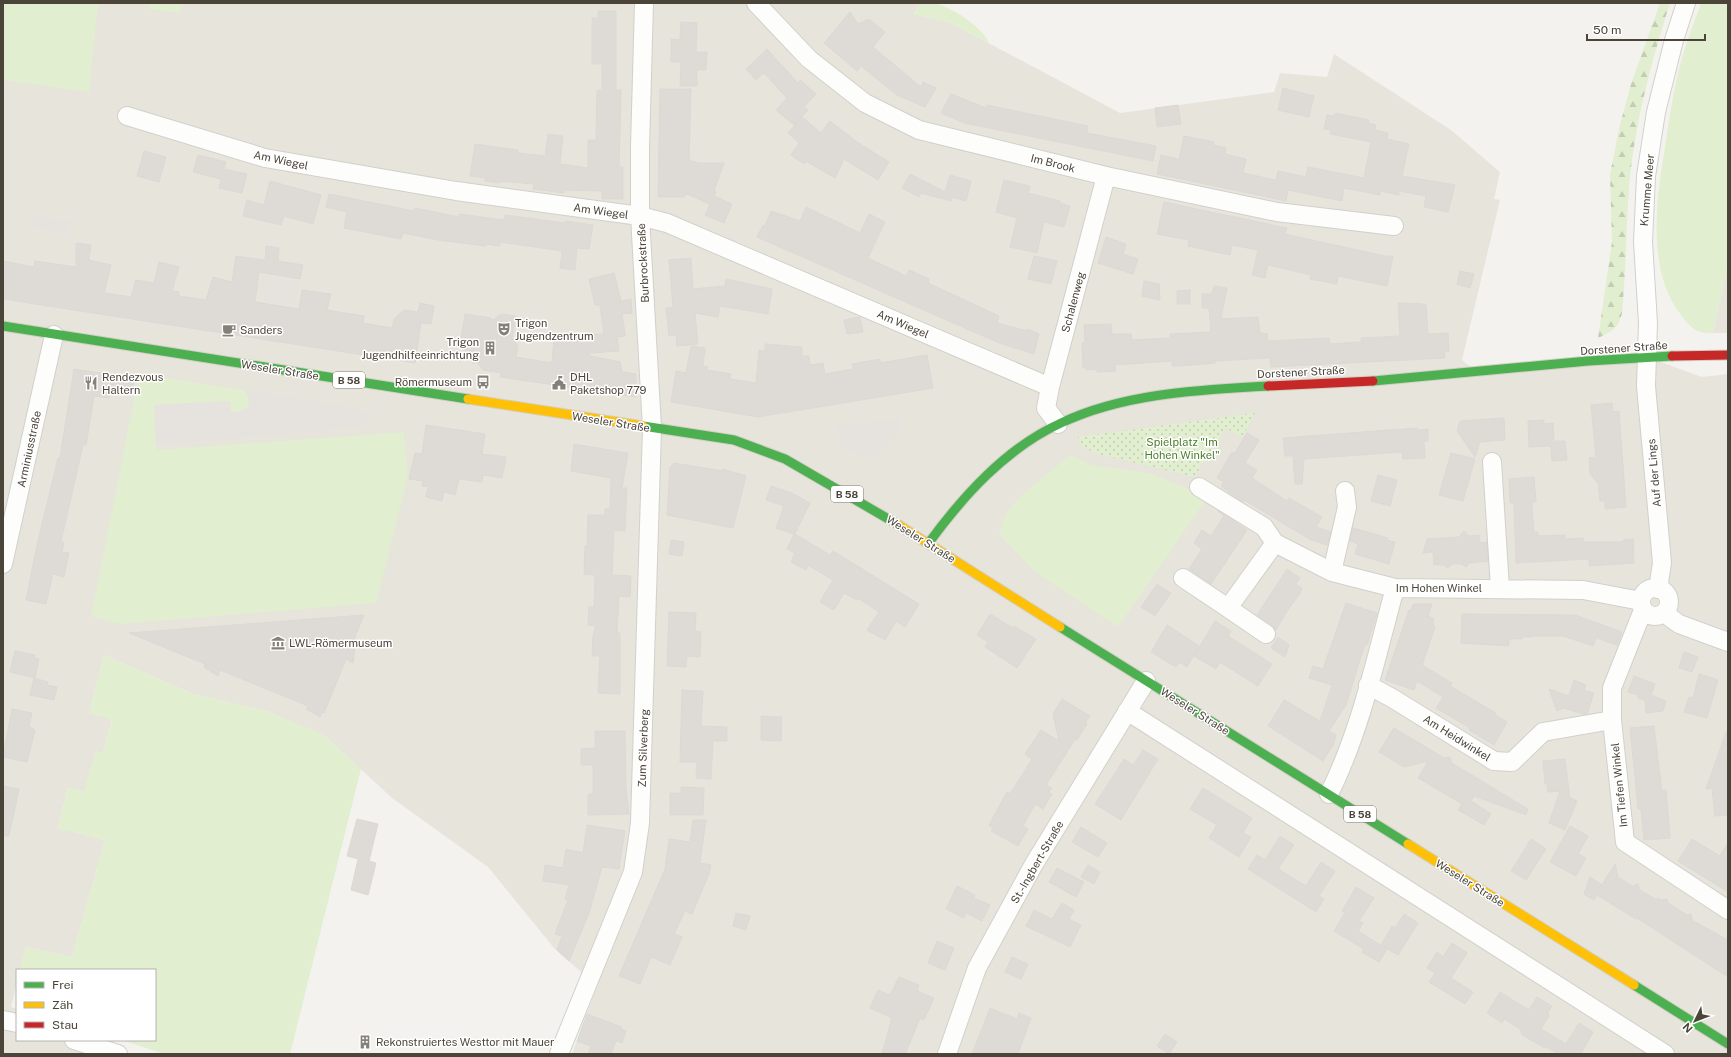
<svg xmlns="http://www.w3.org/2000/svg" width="1731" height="1057" viewBox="0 0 1731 1057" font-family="'Public Sans',sans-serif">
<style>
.residential{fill:#e7e4dc}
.grass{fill:#e1eecf}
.forest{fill:url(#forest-firs)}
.park{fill:url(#park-dots)}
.parking{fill:#e6e3df}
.building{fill:#dedbd6;stroke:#dcd9d4}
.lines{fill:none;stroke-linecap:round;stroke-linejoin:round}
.street-casing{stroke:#d2d0cb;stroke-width:20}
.fast-casing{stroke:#d3cfc5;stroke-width:11}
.slow-casing{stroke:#d3cfc5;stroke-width:11}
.jam-casing{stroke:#d3cfc5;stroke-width:11}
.street{stroke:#fdfdfc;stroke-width:18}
.fast{stroke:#4caf50;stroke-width:9}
.slow{stroke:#ffc107;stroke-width:9}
.jam{stroke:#c62828;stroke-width:9}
.labels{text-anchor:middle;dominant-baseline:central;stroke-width:3;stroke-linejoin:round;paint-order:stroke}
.shield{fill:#fff;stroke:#817c74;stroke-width:1}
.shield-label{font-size:10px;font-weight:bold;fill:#4b4439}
.street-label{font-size:11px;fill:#4b4439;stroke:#fff}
.poi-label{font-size:11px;fill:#4b4439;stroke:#fff;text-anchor:start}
.park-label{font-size:11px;fill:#4a7f2a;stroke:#fff}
</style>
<defs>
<pattern id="forest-firs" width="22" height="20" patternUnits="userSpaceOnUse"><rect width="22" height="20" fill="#e1eecf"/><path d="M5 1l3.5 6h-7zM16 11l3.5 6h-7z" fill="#c3cdb2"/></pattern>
<pattern id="park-dots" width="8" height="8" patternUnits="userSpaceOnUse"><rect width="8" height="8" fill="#e1eecf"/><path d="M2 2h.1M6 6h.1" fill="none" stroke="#c3cdb2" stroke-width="1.8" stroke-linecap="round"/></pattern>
</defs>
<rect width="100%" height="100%" fill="#f4f2ee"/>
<path class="residential" d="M3,3H922L913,14L951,23L1120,113L1274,92L1280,73L1327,77L1334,54L1451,130L1500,172L1494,199L1500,200L1462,360L1476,372L1647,357L1702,377L1728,374V1054H572L597,986L554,948L488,867L392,798L326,737L269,712L193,694L104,655L89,713L112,719L103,753L96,752L84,792L68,788L58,828L105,840L72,957L26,947L20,970H17V983L11,1007L17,1009V1040H81L83,1054H3Z
M1728,264V333H1713Z"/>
<path class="grass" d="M3,3H98L89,92L3,80Z
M150,3H181L180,13L149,9Z
M922,3C926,3 930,2 934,3C950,6 983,27 989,43L951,23L913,14Z
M1701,3H1728V264L1713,333C1696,334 1691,328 1681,315C1645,270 1657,194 1666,141C1669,120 1672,99 1677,78C1682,53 1692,28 1701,3Z
M139,374L244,390C256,405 246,412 231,412L230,401L154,405L157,450L404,432L408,475L376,603L119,624L91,616Z
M1070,455L1092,465L1149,473L1208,497L1118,627L1034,571L999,534L1006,513L1022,495Z
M104,655L193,694L269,712L315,731L326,737L361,769L290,1054H164L122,1040H155V970H20L26,947L72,957L105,840L58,828L68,788L84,792L96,751L103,753L112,720L89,713Z"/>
<path class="forest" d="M1660,3H1670C1651,63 1634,126 1629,189C1626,230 1626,272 1622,313C1619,328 1611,332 1598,338L1612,242L1610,175L1619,129L1631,84Z"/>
<path class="park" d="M1255,413L1242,437L1226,428L1194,477L1099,454L1082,447L1078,437Z"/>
<path class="parking" d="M34,215L70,221L68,234L32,228Z
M261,276L300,282L296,306L264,302L265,295L258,293Z
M244,390L255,391L373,412L366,423L352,428L156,446L154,405L230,401L231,412H241L247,408L249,402L248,395Z
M902,418L897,434L887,447L871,457L854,454L840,443L837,426Z"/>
<path class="building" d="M598,11H616V90H621L619,167H623V199H602V191L564,190V193L533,189L534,184L500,181V183L485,181V178L470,176L475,144L518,150V153L545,156L548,134L563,136L560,164L588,168V140H596L597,90H602V64H592V18H598Z
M850,12L858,24L869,19L885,32L873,47L921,87L923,82L936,88L925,107L897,95L861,66L857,71L824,43Z
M681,22L697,23L696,52H707L706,70H697V86H680L681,62H671V39L680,40Z
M767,49L798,83L800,80L816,94L804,107L808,110L794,125L776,110L787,98L764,73L756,80L746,69Z
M1283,88L1314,96L1309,117L1278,110Z
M660,89H691L689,160L699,163H724L714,191L716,192L714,196L732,204L724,223L705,215L710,204L687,194L684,197H658Z
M951,94L986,108L987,105L1088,126L1087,133L1156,146L1153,161L964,123L941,113Z
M1178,105L1181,124L1157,127L1155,108Z
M1335,113L1369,120L1368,123L1376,125L1375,130L1388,133L1387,139L1409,144L1402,176L1455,185L1448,212L1424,207L1426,196L1399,191V195L1380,191V195L1344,188L1342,201L1288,190L1286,201L1157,174L1161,155L1179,159L1184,136L1214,142L1213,145L1226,148L1225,154L1246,159L1243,173L1276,180L1278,171L1306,177L1308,167L1364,178L1371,142L1330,134L1331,130L1324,129L1327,115L1334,116Z
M802,117L821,133L830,121L857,142L889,162L878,180L844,159L835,178L806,161L804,164L791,155L799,143L788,133Z
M144,151L166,157L159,182L137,176Z
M198,155L226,162L224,169L247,174L242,193L219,188L221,179L193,172Z
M910,174L945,192L950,175L971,181L966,201L952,197L951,201L921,193L919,197L902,188Z
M1004,180L1030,186L1028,193L1060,201V203L1070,206L1064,227L1044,222L1037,253L1010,247L1017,218L996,212Z
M270,181L321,195L313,224L284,216L281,225L243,216L247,200L264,205Z
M329,194L414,211L415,208L459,217V214L504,220L505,215L565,223V221L593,225L589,249L577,248L575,270L560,268L562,251L500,242V246L486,244V246L438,240L403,233L401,239L344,228L347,212L326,207Z
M1164,202L1287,228L1285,234L1385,256H1393L1387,286L1338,276L1337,284L1310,279L1311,275L1268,265L1265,278L1252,275L1258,250L1232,245L1230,255L1188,246L1189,240L1157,234Z
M806,207L860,233L869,214L885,222L868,258L906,276L909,270L929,279L928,283L999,316L997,323L1027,331L1028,329L1039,334L1034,354L999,343L757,237L763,225L765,226L771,211L800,221Z
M1106,237L1126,244L1123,254L1138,259L1133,274L1098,263Z
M76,243L91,245L89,260L111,265L104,293L131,297L136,280L154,283L159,262L179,267L172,291L179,292V296L206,300L213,277L232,282L236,256L265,260L266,246L279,248L278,261L303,265L300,279L259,272L255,302L299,309L302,290L331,294L327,310L364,316L363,323L392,328L394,319L404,310L418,312L420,303L434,306L431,324L421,323L415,363L3,299V261L34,267L35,261L76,267Z
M1034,256L1057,261L1051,284L1028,279Z
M691,258L693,289L725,286L726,279L772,289L768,314L720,306L718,317L695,313L698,344L677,346L676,335L669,336L666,308L673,307L669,260Z
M1460,271L1474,274L1470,288L1457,284Z
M614,273L621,301L631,299L632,313L622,314L625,334V336L617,337L619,351L590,353V356L620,362L622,372L636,374V397L500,377L501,373L483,370L477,362L474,364L457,342L461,340L465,314L491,318L493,320L501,314L516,316L512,338L518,346L516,357L552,363L554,338L572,340V335L604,334L600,305H595L589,279Z
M1144,281L1159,284L1160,300L1142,296Z
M1214,286L1227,288L1221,319L1258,317L1260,333L1268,334L1267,341L1329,338L1330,344L1361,342V338L1400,336L1398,303L1422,304L1426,305L1428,334L1448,333L1449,351L1444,352L1445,358L1271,367L1270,358L1215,361V363L1178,366H1172V361L1115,365L1116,371L1097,372V369L1087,370V368H1083L1082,343H1085L1084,325L1111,324L1112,334H1131L1132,340L1170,338V334L1211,332L1209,308H1202V294H1212Z
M1190,290V304H1177V291Z
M860,317L863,332L847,334L844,320Z
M765,344L802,347V356H809L810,365L823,363L825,374L853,369L852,364L880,359V363L927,355L933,388L758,417L671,402L676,371L686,373L691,346L705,348L703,366L708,367L707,370L731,374L730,379L756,383L759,350L765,351Z
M74,369L134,378L132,394L110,391L109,398L94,396L86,445H83L61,542L64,543L62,552L69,553L64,577L53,574L46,604L26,600L37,545L58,458H60Z
M1612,403L1613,412L1619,411L1626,507L1605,509V501H1600L1598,483L1590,474L1589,458L1596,457L1591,405Z
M1504,418L1505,440L1480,442L1475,457L1457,431L1460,421Z
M1544,420V424L1553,423L1554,441H1565L1567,460L1552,461L1551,446L1529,447L1528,421Z
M426,425L485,434L482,454L506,457L502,478L483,475L482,482L459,479L455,495L444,492L442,501L426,497L428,487L422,486L423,481L409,479L415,453L422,454Z
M1417,428V430L1428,429V441H1424L1425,458L1403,459L1402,452L1304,459L1302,484H1295L1293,456H1285L1283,438Z
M1247,433L1259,440L1245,463L1257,470L1252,478L1287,501L1289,498L1322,517L1316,527L1331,532L1327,545L1309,539L1244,500L1243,502L1221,486L1224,482L1217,478L1232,452L1235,453Z
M574,444L628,453L622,488H627L625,531L614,530L612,575L631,576L630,597L619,596L617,633H620V694L598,693L600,656H592L593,635L596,626L588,625L589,607H594L595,575L584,574L585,546H587L588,515H605V509H610L611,478L571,471Z
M1451,453L1475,459L1463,501L1439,495Z
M674,463L723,471V469L746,476L733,528L667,515L670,467Z
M1378,475L1397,480L1390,506L1371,501Z
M1534,477L1536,502H1532L1534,532H1538V536L1565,535V539L1583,538L1584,542H1621L1624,540L1633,539L1634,563L1589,566V559L1516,563L1514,503H1510L1509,479Z
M771,486L792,493L810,503L795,534L830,555L833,551L919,604L905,627L896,621L885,640L867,630L879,612L858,598L857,600L844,593L834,610L820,602L833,580L808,565L806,570L791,562L795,553L787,549L794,534L776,528L784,506L766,500Z
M1217,510L1247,530L1211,584L1189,569L1202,549L1194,543L1202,530L1211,536L1224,516Z
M1353,528L1388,538L1387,540L1395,542L1389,564L1355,554L1358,544L1350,541Z
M1464,531L1469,536L1479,535L1480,543L1487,542L1488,561L1469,563L1466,567L1462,564H1452L1448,568L1444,565H1434L1433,552L1423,553L1427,539L1459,537Z
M671,540L684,542L682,556L669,554Z
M1287,569L1300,578L1296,584L1302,588L1300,594L1289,608L1276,630L1272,625L1257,615Z
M1157,584L1171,593L1155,616L1141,607Z
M1346,603L1377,613L1367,645L1365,644L1346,705L1329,731L1336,735L1333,745L1323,761L1268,726L1284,700L1320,721L1332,685L1309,678L1313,666L1323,669Z
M1413,604H1432L1428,616L1434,619L1433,623L1435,627L1422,665L1452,683L1450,686L1496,713L1495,715L1507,722L1494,745L1469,730L1470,728L1436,708L1443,697L1417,681L1414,690L1385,680L1409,610L1411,611Z
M669,612L696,613L695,631L701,632L700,657L687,656L686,667L667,666Z
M990,614L1013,628L1014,626L1036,639L1017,668L985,647L988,642L977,635Z
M1462,614L1575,615L1622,632L1617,645L1596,638L1593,646L1563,636H1533V637H1524L1521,639H1509V646L1461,643Z
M364,615L352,644L355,645L353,663L346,659L324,713L322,712L320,717L306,709L308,706L220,670L218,676L204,667L205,664L129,633Z
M1215,621L1231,631L1228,636L1272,664L1258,686L1220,662L1216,669L1194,656Z
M1167,625L1199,646L1187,667L1179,662L1176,667L1151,652Z
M1278,637L1289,645L1285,657L1271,648Z
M15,651L35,655L34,658L39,659L35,678L10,672Z
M1684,652L1698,657L1692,672L1679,668Z
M1699,674L1718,680L1707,718L1684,712L1689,697L1693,698Z
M1634,676L1655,684L1651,695L1666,701L1663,711L1646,713L1645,700L1638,698V695L1628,692Z
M34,678L48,682L47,685L57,687L54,700L30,695Z
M1574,680L1586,685L1584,690L1594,693L1587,714H1583L1564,708L1557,711L1549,689L1569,696Z
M682,690L703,691L701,726L727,727V741H713L711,779L696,778L697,762H680Z
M1062,699L1090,716L1085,723L1087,724L1077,740L1076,738L1046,785L1052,788L1049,792L1052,794L1043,809L1035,804L1023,826L1028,829L1018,846L991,831L993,828L989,825L1007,792L1010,794L1032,759L1025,754L1041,730L1059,741L1053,714Z
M12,709L32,713L29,726L35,730L27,762L3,757Z
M761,716L782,717L781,741L761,740Z
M1654,726L1662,791L1666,790L1670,838L1644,840L1641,809H1638L1630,728Z
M1394,728L1444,758L1450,757L1452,763L1528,809L1526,815L1474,796L1471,801L1491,814L1484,825L1458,810L1462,804L1418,778L1428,761L1404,767L1379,752Z
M595,731H625L626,789L629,814L588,815V794H593V765H581V749L595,748Z
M1726,732H1728V815L1715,816L1712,788L1706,789Z
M1143,750L1158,759L1121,820L1095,804L1124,759L1133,765Z
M1565,759L1570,798L1577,801L1565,830L1549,823L1560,791L1548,792L1547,783L1545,784L1543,761Z
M3,786L19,789L9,836H3Z
M681,787L704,788L703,815H670V793H681Z
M1203,788L1252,818L1243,833L1251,837L1239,857L1209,838L1217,825L1190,809Z
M357,819L378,824L369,861L376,863L368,895L351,890L358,859L347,856Z
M693,820H706L700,863L711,865L709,874L692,914L685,911L674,934L682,937L670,965L651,957L640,984L619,976L665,869L669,839L690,842Z
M587,825L625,831L623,843L619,869L602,867L589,913L569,961L557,950L562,936L555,934L568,900L565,899L569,885L543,881L545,865L563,868L566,849L583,853Z
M1570,826L1588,836L1578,854L1586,858L1576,876L1550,862Z
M1081,827L1107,843L1098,857L1072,842Z
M1280,836L1294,845L1278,869L1306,886L1321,862L1335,871L1319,896L1324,899L1316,912L1248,869L1257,855L1265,860Z
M1531,839L1546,849L1526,880L1511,871Z
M1692,839L1720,856L1728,843V892L1678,861Z
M1615,864L1618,877L1632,886L1638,884L1640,890L1657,900L1658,898L1661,900L1667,899L1668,903L1687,915L1691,914L1692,920L1728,940V977L1637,918L1636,919L1597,895L1594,900L1584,894L1590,877L1602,885Z
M1088,865L1100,872L1094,884L1081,877Z
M1057,868L1084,882L1076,897L1049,882Z
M957,886L975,895L974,898L990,905L982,921L966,913L964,918L946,909Z
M1356,887L1374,898L1359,921L1363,923L1358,931L1387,949L1379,962L1362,952L1364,949L1334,931L1345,913L1342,911Z
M1062,903L1074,910L1069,919L1081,925L1070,947L1026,926L1034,910L1052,919Z
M736,913L750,916L746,930L733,926Z
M1404,914L1418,923L1398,955L1381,945L1392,926L1395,928Z
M937,941L954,948L945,970L928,963Z
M1452,943L1467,953L1451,978L1473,992L1465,1004L1429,982L1435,973L1427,968L1437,952L1443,957Z
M1012,957L1028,964L1021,979L1005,972Z
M899,977L919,985L917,991L934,998L924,1020L920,1018L905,1054H882L892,1018L870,1008L878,990L890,995Z
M1500,992L1529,1010L1537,997L1552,1006L1548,1012L1549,1016L1541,1029L1566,1044L1579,1023L1593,1032L1581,1054H1558L1546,1047L1545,1048L1522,1035L1520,1029L1504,1019L1502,1023L1487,1013Z
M990,1008L1017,1019L1019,1013L1031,1018L1018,1054H972Z
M587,1014L622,1027L621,1029L626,1031L622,1043L616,1041L611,1054H588L591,1046L577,1041Z
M1165,1034L1177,1042L1169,1054L1157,1046Z"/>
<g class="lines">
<g class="street-casing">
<path id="street" d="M756,3L809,59L865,103L919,130L1106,176L1277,212L1394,226
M127,116L265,158L456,191L640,216L667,223L1050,387
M1058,424L1046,408L1050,387L1106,176
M1492,462L1500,588
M1199,487L1264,527L1275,543L1332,572L1395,588L1583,590L1641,601
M3,564L54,335
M1332,572L1347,507L1345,491
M1183,578L1228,608L1275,543
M1641 602a14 14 0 1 1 28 0a14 14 0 1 1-28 0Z
M1658,589L1662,563L1646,386L1648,323L1643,242L1646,176L1656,112L1674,40L1686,3
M1228,608L1266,634
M1643,610L1612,688V720L1625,842L1728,910
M1664,613L1679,624L1728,642
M1368,685L1392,698L1494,761L1512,762L1543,732L1612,720
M1127,711L1665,1054
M1329,794C1361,730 1376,657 1395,588
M3,1020L17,1023
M74,1040L118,1054
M559,1054L633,872L640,823L652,428L640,216V147L644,3
M947,1054L977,968L1034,864L1146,681"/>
</g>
<g class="fast-casing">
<path id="fast" d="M3,326L468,399
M1373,381L1588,361L1672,356
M643,426L734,440L785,459L897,524
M928,544C963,496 1006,448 1061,423C1124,393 1199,390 1268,386
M1060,627L1408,844
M1634,985L1728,1044"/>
</g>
<g class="slow-casing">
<path id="slow" d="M468,399L643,426
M897,524L1060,627
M1408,844L1634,985"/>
</g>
<g class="jam-casing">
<path id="jam" d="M1672,356L1728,355
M1268,386L1373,381"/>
</g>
<use href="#street" class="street"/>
<use href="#fast" class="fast"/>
<use href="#slow" class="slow"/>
<use href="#jam" class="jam"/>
</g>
<defs>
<g id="theatre-bare" transform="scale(1.08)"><path d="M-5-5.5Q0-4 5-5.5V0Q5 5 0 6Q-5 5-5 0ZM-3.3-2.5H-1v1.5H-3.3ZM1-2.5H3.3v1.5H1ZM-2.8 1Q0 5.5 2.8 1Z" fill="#868178" stroke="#fff" stroke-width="2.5" paint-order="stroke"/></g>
<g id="cafe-bare" transform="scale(1.08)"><path d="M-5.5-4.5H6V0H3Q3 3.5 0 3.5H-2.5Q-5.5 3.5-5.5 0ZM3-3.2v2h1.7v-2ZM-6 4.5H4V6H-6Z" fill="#868178" stroke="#fff" stroke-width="2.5" paint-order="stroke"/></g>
<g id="building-bare" transform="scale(1.08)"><path d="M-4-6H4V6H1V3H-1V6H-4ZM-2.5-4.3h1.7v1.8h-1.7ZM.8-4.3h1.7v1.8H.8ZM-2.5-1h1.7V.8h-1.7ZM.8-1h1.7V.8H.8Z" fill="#868178" stroke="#fff" stroke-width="2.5" paint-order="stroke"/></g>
<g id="bus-bare" transform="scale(1.08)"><path d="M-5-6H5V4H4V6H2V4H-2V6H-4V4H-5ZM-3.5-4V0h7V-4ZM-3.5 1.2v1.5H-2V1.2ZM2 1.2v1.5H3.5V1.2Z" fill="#868178" stroke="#fff" stroke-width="2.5" paint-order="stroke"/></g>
<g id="restaurant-bare" transform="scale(1.08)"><path d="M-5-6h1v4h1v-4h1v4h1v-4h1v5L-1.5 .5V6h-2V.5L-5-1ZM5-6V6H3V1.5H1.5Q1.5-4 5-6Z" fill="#868178" stroke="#fff" stroke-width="2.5" paint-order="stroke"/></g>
<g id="civic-bare" transform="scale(1.08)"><path d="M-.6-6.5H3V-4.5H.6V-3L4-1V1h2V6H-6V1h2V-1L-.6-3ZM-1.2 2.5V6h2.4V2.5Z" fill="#868178" stroke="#fff" stroke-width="2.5" paint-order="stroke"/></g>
<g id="museum-bare" transform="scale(1.08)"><path d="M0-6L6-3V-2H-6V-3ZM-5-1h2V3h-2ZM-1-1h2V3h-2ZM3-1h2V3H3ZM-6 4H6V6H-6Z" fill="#868178" stroke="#fff" stroke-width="2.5" paint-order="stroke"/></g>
</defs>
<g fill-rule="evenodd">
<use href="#theatre-bare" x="504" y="329"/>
<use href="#cafe-bare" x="229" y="330"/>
<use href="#building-bare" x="490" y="348"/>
<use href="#bus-bare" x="483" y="382"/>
<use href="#restaurant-bare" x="91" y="383"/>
<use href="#civic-bare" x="559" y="383"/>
<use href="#museum-bare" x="278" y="643"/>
<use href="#building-bare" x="365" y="1042"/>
</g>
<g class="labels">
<g class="shield">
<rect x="333" y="372" width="32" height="16" rx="3"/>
<rect x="831" y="486" width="32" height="16" rx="3"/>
<rect x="1344" y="806" width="32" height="16" rx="3"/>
</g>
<g class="shield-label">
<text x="349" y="380">B 58</text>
<text x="847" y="494">B 58</text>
<text x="1360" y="814">B 58</text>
</g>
<g class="street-label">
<text transform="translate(281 160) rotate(12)">Am Wiegel</text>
<text transform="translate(1053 163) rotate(14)">Im Brook</text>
<text transform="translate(1647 190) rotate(-85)">Krumme Meer</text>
<text transform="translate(601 211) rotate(8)">Am Wiegel</text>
<text transform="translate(643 263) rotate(-93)">Burbrockstraße</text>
<text transform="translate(1073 302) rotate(-75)">Schalenweg</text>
<text transform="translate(903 324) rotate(23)">Am Wiegel</text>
<text transform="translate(1624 348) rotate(-4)">Dorstener Straße</text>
<text transform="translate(280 370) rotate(9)">Weseler Straße</text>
<text transform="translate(1301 372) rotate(-3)">Dorstener Straße</text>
<text transform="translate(611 422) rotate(9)">Weseler Straße</text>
<text transform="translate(29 449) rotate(-78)">Arminiusstraße</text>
<text transform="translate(1654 473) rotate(-95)">Auf der Lings</text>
<text transform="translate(921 539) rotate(32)">Weseler Straße</text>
<text x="1439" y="588">Im Hohen Winkel</text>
<text transform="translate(1195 711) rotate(32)">Weseler Straße</text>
<text transform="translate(1457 738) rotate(32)">Am Heidwinkel</text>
<text transform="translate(643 748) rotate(-88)">Zum Silverberg</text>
<text transform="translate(1619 785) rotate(-96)">Im Tiefen Winkel</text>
<text transform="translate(1037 862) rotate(-60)">St.-Ingbert-Straße</text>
<text transform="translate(1470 883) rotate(32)">Weseler Straße</text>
</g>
<g class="poi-label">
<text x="515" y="323">Trigon<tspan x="515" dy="13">Jugendzentrum</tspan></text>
<text x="240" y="330">Sanders</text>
<text x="479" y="342" text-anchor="end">Trigon<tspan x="479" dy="13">Jugendhilfeeinrichtung</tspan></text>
<text x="102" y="377">Rendezvous<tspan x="102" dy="13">Haltern</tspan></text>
<text x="570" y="377">DHL<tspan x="570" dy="13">Paketshop 779</tspan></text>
<text x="472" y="382" text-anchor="end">Römermuseum</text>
<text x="289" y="643">LWL-Römermuseum</text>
<text x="376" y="1042">Rekonstruiertes Westtor mit Mauer</text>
</g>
<g class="park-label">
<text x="1182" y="442">Spielplatz "Im<tspan x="1182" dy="13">Hohen Winkel"</tspan></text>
</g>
</g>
<rect width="1731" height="1057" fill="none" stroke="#4b4439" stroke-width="8"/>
<rect x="16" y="969" width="140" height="72" fill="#ffffff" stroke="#b7b4b0"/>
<rect x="24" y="982" width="20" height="6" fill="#4caf50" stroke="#b7b4b0"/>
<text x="52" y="989" font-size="12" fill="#4b4439">Frei</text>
<rect x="24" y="1002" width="20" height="6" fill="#ffc107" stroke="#b7b4b0"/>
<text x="52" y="1009" font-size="12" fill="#4b4439">Zäh</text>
<rect x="24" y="1022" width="20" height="6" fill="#c62828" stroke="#b7b4b0"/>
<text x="52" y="1029" font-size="12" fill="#4b4439">Stau</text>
<g transform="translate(1695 1021) rotate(227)" stroke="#ffffff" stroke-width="3" paint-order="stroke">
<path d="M0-3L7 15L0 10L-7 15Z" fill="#4b4439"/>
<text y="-6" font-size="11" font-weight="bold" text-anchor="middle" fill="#4b4439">N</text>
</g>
<path d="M1587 34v6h118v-6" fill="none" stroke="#4b4439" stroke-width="2"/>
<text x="1593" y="34" font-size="12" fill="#4b4439" stroke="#ffffff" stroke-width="3" paint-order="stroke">50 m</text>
</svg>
